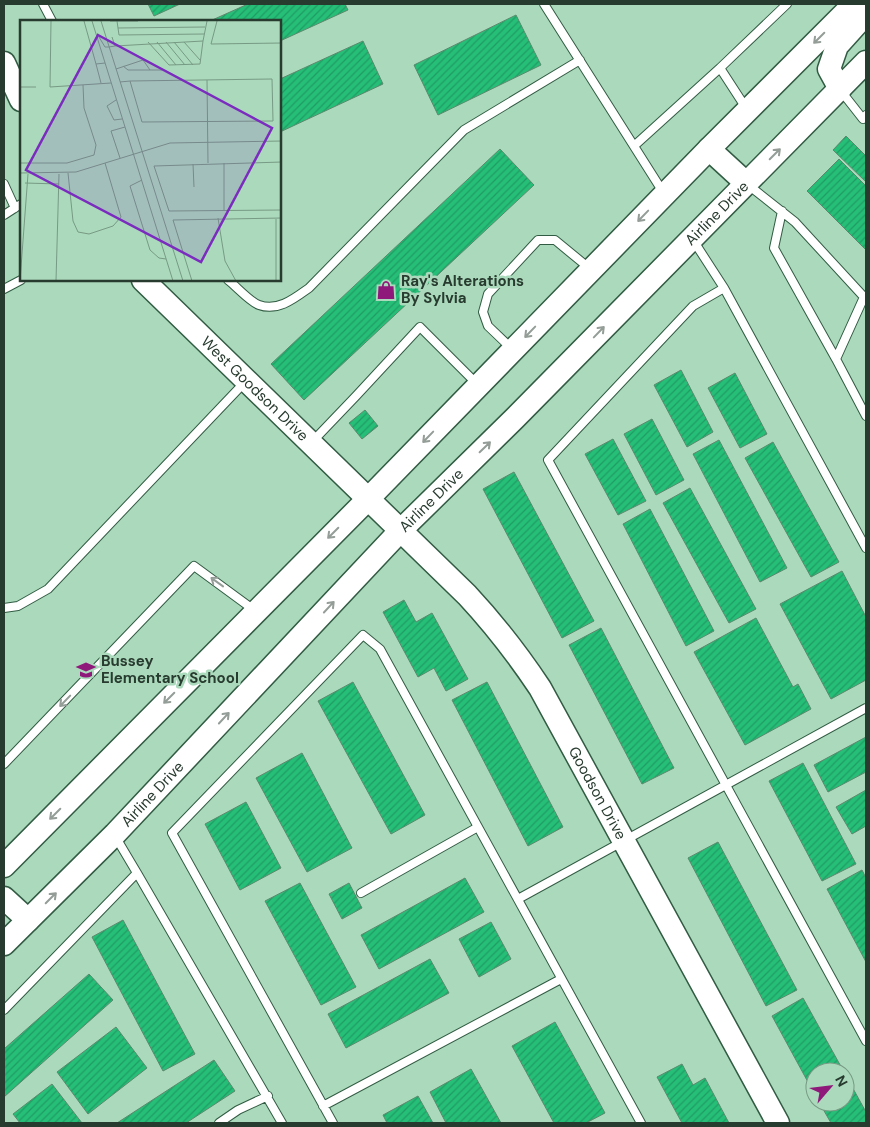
<svg xmlns="http://www.w3.org/2000/svg" width="870" height="1127" viewBox="0 0 870 1127" font-family="'DM Sans',sans-serif">
<style>
.building{fill:url(#building-hatch);stroke:#5c896d}
.lines{fill:none;stroke-linecap:round;stroke-linejoin:round}
.lane-casing{stroke:#315c43;stroke-width:10}
.secondary-casing{stroke:#315c43;stroke-width:25}
.lane{stroke:#fff;stroke-width:8}
.secondary{stroke:#fff;stroke-width:22}
.oneway{stroke:#949d97}
.labels{text-anchor:middle;dominant-baseline:central;stroke-width:5;stroke-linejoin:round;paint-order:stroke}
.street-label{font-size:15px;fill:#283b2f;stroke:#abd9bc}
.poi-label{font-size:15px;font-weight:bold;fill:#283b2f;stroke:#abd9bc;text-anchor:start}
.inset-road{fill:none;stroke:#779a84;stroke-width:1}
.view{fill:#7b2cbf;fill-opacity:0.15;stroke:#7b2cbf;stroke-width:2.5}
.inset-edge{fill:none;stroke:#283b2f;stroke-width:2.5}
</style>
<defs>
<pattern id="building-hatch" width="6" height="6" patternUnits="userSpaceOnUse" patternTransform="scale(1.25)"><rect width="6" height="6" fill="#25bf78"/><path d="M-1 1l2-2M0 6l6-6M5 7l2-2" fill="none" stroke="#209c63"/></pattern>
</defs>
<rect width="100%" height="100%" fill="#abd9bc"/>
<path class="building" d="M148,4H180L154,16Z
M248,4H345L348,10L280,41V21H210Z
M516,15L541,65L438,115L414,65Z
M363,41L383,84L280,132V79Z
M846,136L866,156V182L833,150Z
M500,149L534,185L304,400L271,364Z
M839,159L866,186V250L807,191Z
M681,370L713,432L687,447L654,385Z
M735,373L767,434L740,448L708,388Z
M365,410L378,426L362,439L349,423Z
M652,419L684,480L656,495L624,434Z
M613,439L646,501L618,515L585,454Z
M719,440L787,568L760,582L693,454Z
M773,442L839,562L811,577L745,458Z
M514,472L594,621L562,638L483,489Z
M690,488L756,609L729,623L663,503Z
M650,509L714,631L686,646L623,524Z
M842,571L866,617V680L831,699L780,604Z
M404,600L416,622L432,613L468,679L446,691L434,668L418,677L383,612Z
M756,618L793,687L798,684L811,709L745,745L694,652Z
M601,628L674,768L642,784L569,645Z
M353,682L425,815L391,834L318,701Z
M487,682L563,827L528,846L452,700Z
M866,737V772L828,792L814,765Z
M302,753L352,848L307,872L256,778Z
M803,763L856,864L822,881L769,781Z
M866,790V826L852,834L836,807Z
M246,802L281,868L240,890L205,824Z
M718,842L797,990L766,1006L688,858Z
M862,870L866,878V962L827,889Z
M465,878L484,912L379,969L361,935Z
M300,883L356,987L321,1005L265,901Z
M349,883L362,908L342,919L329,894Z
M123,920L195,1054L163,1071L92,937Z
M491,922L511,959L479,977L459,939Z
M430,959L449,993L346,1048L328,1014Z
M89,974L113,1000L4,1097V1049Z
M803,998L844,1072H815V1095L772,1016Z
M555,1022L605,1113L586,1123H554L512,1046Z
M116,1027L147,1068L88,1114L57,1072Z
M214,1060L235,1091L186,1123H117Z
M682,1064L693,1085L705,1078L729,1123H682L657,1077Z
M471,1069L501,1123H446L430,1092Z
M845,1074L866,1112V1123H831L819,1102H845Z
M52,1084L82,1123H20L13,1114Z
M418,1096L433,1123H387L383,1115Z"/>
<g class="lines">
<g class="lane-casing">
<path id="lane" d="M43,4L52,21
M544,4L663,192
M841,91L863,119L866,115
M746,108L720,68L787,4
M634,146L720,68
M4,184L15,208
M747,184L795,222L864,297L836,359L866,416
M782,211L774,248L836,359
M4,215L21,204
M693,240L724,288L866,548
M228,280C236,286 250,302 259,305C278,312 295,298 309,288L464,130L580,60
M724,288L693,306L548,460L866,1041
M4,289L21,280
M511,348L488,326L483,312L488,294L538,240H555L589,268
M312,442L356,396L420,327L477,384
M4,608L18,606L48,589L244,383
M4,764L194,566L254,610
M115,836L137,873
M361,893L478,827
M518,899L866,708
M4,1010L137,873L282,1123
M323,1106L561,979
M219,1123L238,1110L268,1096
M333,1123L172,833L363,635L380,649L641,1123"/>
</g>
<g class="secondary-casing">
<g id="secondary">
<path d="M4,63L21,100"/>
<path d="M840,89L829,69L837,46L863,17L864,4"/>
<path d="M709,149L746,183"/>
<path id="s1" d="M143,280L467,595C494,624 518,655 540,688L778,1123"/>
<path d="M4,866L368,499L709,149L854,4"/>
<path d="M4,898L28,920"/>
<path id="s2" d="M4,944L115,834L400,531L515,418L866,62"/>
</g>
</g>
<use href="#lane" class="lane"/>
<use href="#secondary" class="secondary"/>
</g>
<defs><path id="oneway-shaft" d="M-6 0H5M1.5-3L5.5 0L1.5 3" fill="none" stroke-width="1.6" stroke-linecap="round" stroke-linejoin="round" transform="scale(1.25)"/></defs>
<g class="oneway">
<use href="#oneway-shaft" transform="translate(819 38) rotate(135)"/>
<use href="#oneway-shaft" transform="translate(775 154) rotate(-45)"/>
<use href="#oneway-shaft" transform="translate(643 216) rotate(134)"/>
<use href="#oneway-shaft" transform="translate(530 332) rotate(134)"/>
<use href="#oneway-shaft" transform="translate(599 332) rotate(-46)"/>
<use href="#oneway-shaft" transform="translate(428 437) rotate(134)"/>
<use href="#oneway-shaft" transform="translate(485 447) rotate(-44)"/>
<use href="#oneway-shaft" transform="translate(333 533) rotate(135)"/>
<use href="#oneway-shaft" transform="translate(217 582) rotate(-144)"/>
<use href="#oneway-shaft" transform="translate(329 607) rotate(-47)"/>
<use href="#oneway-shaft" transform="translate(169 698) rotate(135)"/>
<use href="#oneway-shaft" transform="translate(65 701) rotate(134)"/>
<use href="#oneway-shaft" transform="translate(224 718) rotate(-47)"/>
<use href="#oneway-shaft" transform="translate(55 814) rotate(135)"/>
<use href="#oneway-shaft" transform="translate(51 898) rotate(-45)"/>
</g>
<defs>
<g id="shop-bare" transform="scale(1.5)"><path d="M-5-2.5h2.3a2.7 3.5 0 0 1 5.4 0H5L5.5 6h-11ZM-1.5-2.5h3a1.5 2.3 0 0 0-3 0Z" fill="#8e197a" stroke="#abd9bc" stroke-width="2.5" paint-order="stroke"/></g>
<g id="school-bare" transform="scale(1.5)"><path d="M0-5L7-2L0 1L-7-2ZM-4 1L0 2.5L4 1V4Q0 6-4 4Z" fill="#8e197a" stroke="#abd9bc" stroke-width="2.5" paint-order="stroke"/></g>
</defs>
<g fill-rule="evenodd">
<use href="#shop-bare" x="386" y="290"/>
<use href="#school-bare" x="86" y="670"/>
</g>
<g class="labels">
<g class="street-label">
<text stroke="none"><textPath href="#s2" startOffset="1021">Airline Drive</textPath></text>
<text stroke="none"><textPath href="#s1" startOffset="156">West Goodson Drive</textPath></text>
<text stroke="none"><textPath href="#s2" startOffset="616">Airline Drive</textPath></text>
<text stroke="none"><textPath href="#s1" startOffset="690">Goodson Drive</textPath></text>
<text stroke="none"><textPath href="#s2" startOffset="211">Airline Drive</textPath></text>
</g>
<g class="poi-label">
<text x="401" y="281">Ray's Alterations<tspan x="401" dy="17">By Sylvia</tspan></text>
<text x="101" y="661">Bussey<tspan x="101" dy="17">Elementary School</tspan></text>
</g>
</g>
<g transform="translate(20 20)">
<rect width="261" height="261" fill="#abd9bc"/>
<path class="inset-road" d="M31,1L30,67L91,63M64,1L76,44L85,43M72,1L153,261M81,1L163,261M90,1H97L99,15L184,14M97,1H118M197,1L191,24L262,23M98,8L185,7M79,17L85,27H89M128,22L149,45L180,44L183,21M137,22L156,45M146,22L165,45M154,22L173,45M164,22L180,40M95,26L183,21L187,1M89,27L95,26L92,17M76,44L81,63M103,46L108,50H130M96,49L123,40L130,50H142M187,60L188,143M100,62L110,61L252,59L253,101L122,102L110,61M0,67H16M96,80L87,86L94,100L102,99M100,138L91,111L105,107M262,142L134,146L149,191L262,190M0,143H47L74,135L76,125L64,88L63,65M204,143V191M173,144L174,167M0,153L56,152L150,123L262,121M48,153L53,201L58,212L69,214L93,206L101,197L85,143M122,160L110,166L130,230L139,238L146,239M5,163L39,164M198,198L205,241L216,261M0,261L8,154M36,261L39,154M172,261L153,200L262,198M256,261V199"/>
<path class="view" d="M78,15L252,108L181,242L6,150Z"/>
<rect width="261" height="261" class="inset-edge"/>
</g>
<rect width="870" height="1127" fill="none" stroke="#283b2f" stroke-width="10"/>
<g transform="translate(830 1087) rotate(62)"><circle r="24" fill="#abd9bc" stroke="#779a84"/>
<path d="M0-4L9 19L0 12L-9 19Z" fill="#8e197a"/>
<text y="-8" font-size="14" font-weight="bold" text-anchor="middle" fill="#283b2f">N</text>
</g>
</svg>
